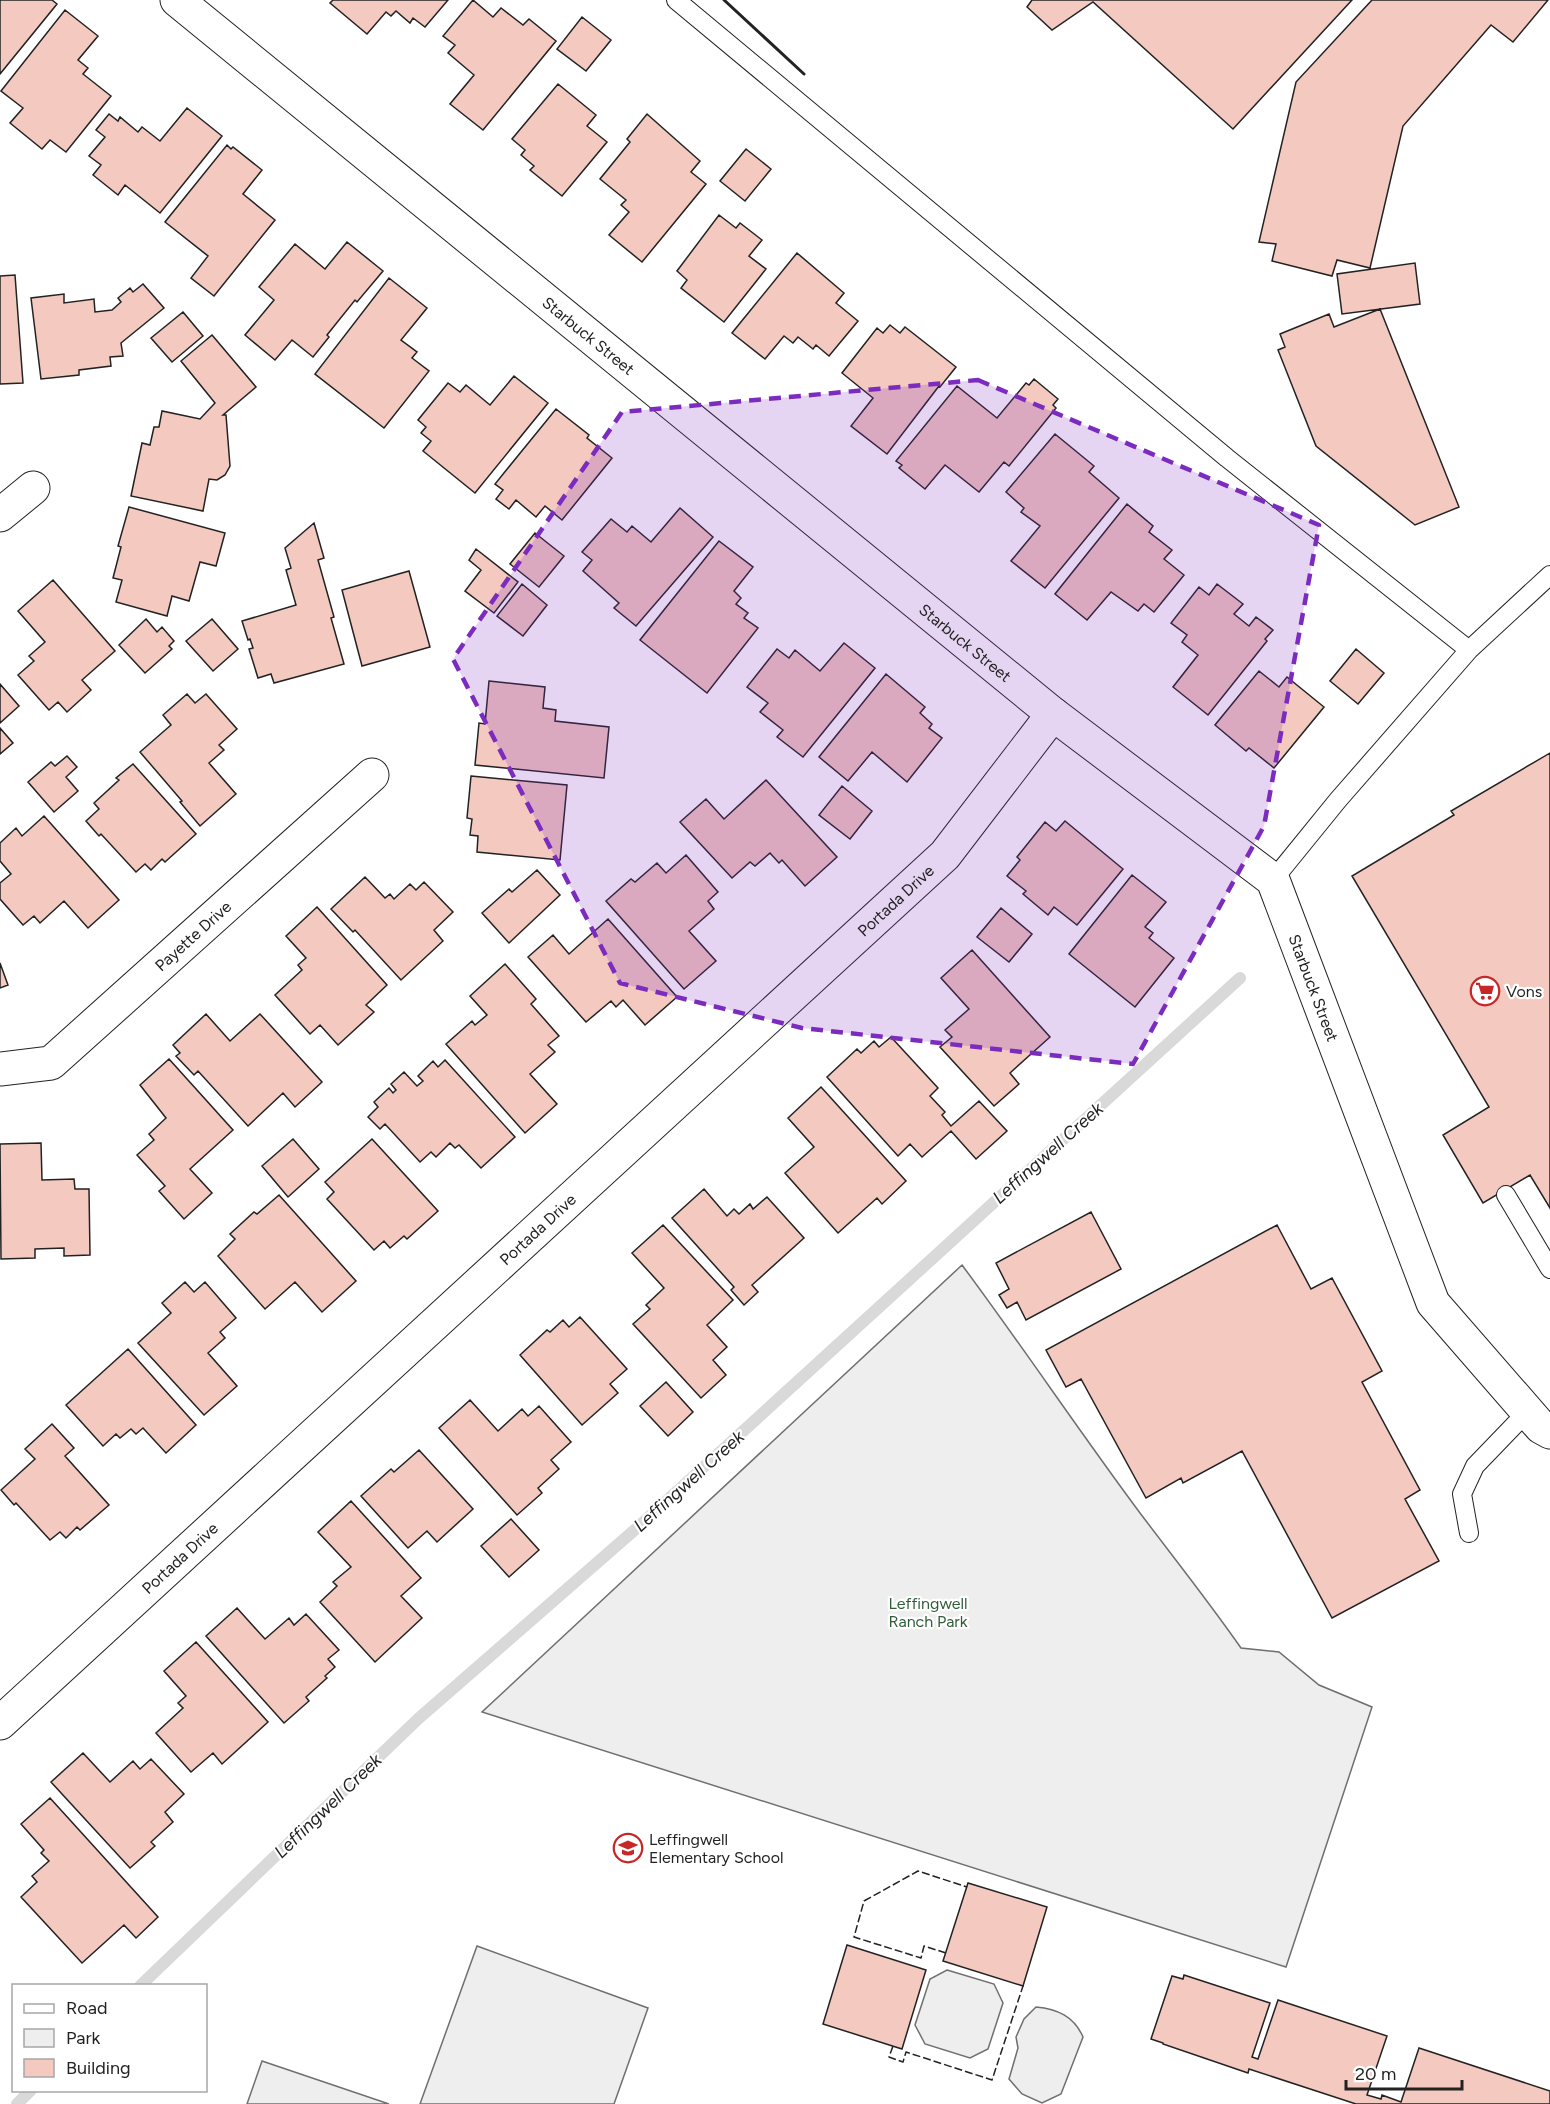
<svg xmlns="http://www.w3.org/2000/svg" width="1550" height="2104" viewBox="0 0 1550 2104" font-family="Figtree,sans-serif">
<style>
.green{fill:#eee;stroke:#6f6f6f;stroke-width:1.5}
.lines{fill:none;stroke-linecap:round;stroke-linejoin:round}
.stream{stroke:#d9d9d9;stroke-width:12}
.building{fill:#f3c9c0;stroke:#222;stroke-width:1.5}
.lane-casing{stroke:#222;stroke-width:20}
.street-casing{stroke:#222;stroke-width:35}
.lane{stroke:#fff;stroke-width:18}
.street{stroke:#fff;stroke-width:33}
.fence{stroke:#222;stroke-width:1.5;stroke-dasharray:8 3;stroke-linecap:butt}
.wall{stroke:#222;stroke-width:3}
.marked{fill:#7b2cbf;fill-opacity:0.2;stroke:#7b2cbf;stroke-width:4.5;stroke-dasharray:12 8;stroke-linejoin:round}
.labels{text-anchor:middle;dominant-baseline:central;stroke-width:4.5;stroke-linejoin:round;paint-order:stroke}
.street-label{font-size:16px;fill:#222;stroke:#fff}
.poi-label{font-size:16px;fill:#222;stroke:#fff;text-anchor:start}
.park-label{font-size:16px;fill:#2f5e38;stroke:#fff}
.water-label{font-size:18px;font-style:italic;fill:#222;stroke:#fff}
</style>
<rect width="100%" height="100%" fill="#fff"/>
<path class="green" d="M962,1265C1023,1347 1079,1431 1140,1513C1174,1558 1209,1602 1241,1648L1279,1652L1319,1685L1372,1707L1286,1967L482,1712Z
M477,1946L648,2008L614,2104H420Z
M947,1970L994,1984L1003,2003L988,2049L970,2058L925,2044L915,2025L930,1979Z
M1036,2007C1057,2009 1074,2016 1083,2037L1061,2094L1042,2103L1022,2094L1009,2079L1018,2048L1016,2037L1024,2019Z
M262,2061L389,2104H247Z"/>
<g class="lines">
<path class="stream" d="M140,1986L418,1719L638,1527L1240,978
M17,2104L31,2090"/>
</g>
<path class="building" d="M0,0H52L57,4L0,74Z
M333,0H448L425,27L413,18L410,23L396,11L391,16L386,12L367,34L330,3Z
M473,0L493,17L501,8L523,25L529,19L556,41L483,130L450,104L474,75L448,53L455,45L443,36Z
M1032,0H1352L1233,129L1093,2L1052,30L1027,7Z
M1372,0H1548L1513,42L1491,25L1403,126L1370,268L1337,260L1332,276L1272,261L1276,244L1259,242L1296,82Z
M65,10L98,36L78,60L88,68L83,74L111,96L66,152L50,140L42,149L10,123L23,108L1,91Z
M582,17L611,40L586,71L557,49Z
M558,84L596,115L587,126L607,142L562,196L530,170L534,166L521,155L525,150L512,139Z
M187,108L222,136L160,213L125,185L118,195L93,175L101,165L89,156L105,137L96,130L109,114L118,121L120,117L138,132L142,127L160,141Z
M647,114L700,161L691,172L706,184L642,262L609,235L629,212L621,205L626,200L600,179L630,142L627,139Z
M227,145L231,149L233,147L262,170L243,194L275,220L214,296L191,278L208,256L165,222Z
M746,149L771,169L745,201L720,181Z
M719,215L736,228L740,223L762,240L749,256L766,269L724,322L681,288L687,280L677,271Z
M347,242L383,271L357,302L355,300L327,335L329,337L313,357L292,340L275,360L245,335L274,300L259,287L295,244L325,269Z
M797,253L844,293L836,303L858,321L829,356L816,345L813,349L798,337L793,343L784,336L765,359L732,333Z
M1415,263L1420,304L1342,314L1337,274Z
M15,275L23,383L0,384V276Z
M389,278L427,308L401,340L417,352L412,358L429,371L384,428L315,374Z
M143,284L164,308L121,343L123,356L110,357L111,366L79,370V375L41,379L31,298L64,294V303L94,299L95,312L112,310L121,302L118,298L130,288L133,292Z
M1380,309L1459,507L1415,525L1316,446L1278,350L1285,347L1280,334L1329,314L1334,327Z
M183,312L203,336L172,362L151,338Z
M890,325L900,333L905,327L956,367L940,387L939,386L887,454L851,426L873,398L842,373L877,328L883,333Z
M212,335L256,387L223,415H226L230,466L225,475L217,480L209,479L203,511L131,496L142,443L150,445L154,427H159L162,411L200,419L215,403L181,361Z
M514,376L548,403L475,493L423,451L431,441L421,433L426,427L418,420L448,383L460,392L466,385L490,405Z
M1034,379L1058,399L1053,405L1056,408L1009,466L1004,462L979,492L945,465L925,489L899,468L902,465L896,461L957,386L997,418L1026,383L1029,385Z
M556,409L589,435L587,438L612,458L562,520L545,506L536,517L516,500L509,509L496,499L503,490L495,484Z
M1055,434L1094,466L1089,472L1119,498L1045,588L1011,561L1040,526L1021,512L1024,508L1006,492Z
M1127,504L1153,526L1149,532L1172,550L1164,559L1184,575L1154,612L1144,604L1138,611L1111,592L1087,620L1055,594Z
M129,507L225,533L216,566L200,562L189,601L172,596L167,616L116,602L122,580L113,578L121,547L118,546Z
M680,508L713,537L636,626L614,608L619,603L583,571L592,560L582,552L611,519L627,532L632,526L651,542Z
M314,523L324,558L318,560L334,617L331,618L344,664L274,683L271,674L258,678L249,649L253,648L250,639L248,640L242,621L296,605L286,570L291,568L285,548Z
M535,533L564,556L539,587L510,564Z
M719,541L753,567L734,591L741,598L736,604L748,613L744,618L758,628L707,693L640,640Z
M476,549L518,582L494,613L465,591L481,570L469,560Z
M409,571L430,647L362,666L342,590Z
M53,580L115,651L82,680L91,690L67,712L58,702L49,710L18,675L34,661L29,656L45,642L18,611Z
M522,584L547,605L523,636L497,616Z
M1217,584L1243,604L1234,614L1249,626L1256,617L1273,630L1265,639L1267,641L1208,715L1173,687L1198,655L1182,642L1187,635L1171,623L1199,587L1209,595Z
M146,619L157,632L162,627L174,641L169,646L172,649L145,673L119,645Z
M212,619L238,649L213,671L186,641Z
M844,643L875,668L803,757L777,737L783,730L760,712L768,703L747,687L777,649L789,658L795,650L820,671Z
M1356,649L1384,673L1358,704L1330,681Z
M1259,671L1279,687L1287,677L1324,707L1274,768L1249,748L1246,751L1215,725Z
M886,674L925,707L920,713L932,724L929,728L942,738L907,782L872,752L848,781L819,757Z
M489,681L545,687L543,708L556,710L555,721L609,727L604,778L475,765L479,723L485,724Z
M0,684L19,706L0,723Z
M187,694L195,703L206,694L237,729L219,745L224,750L209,763L236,794L200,826L180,802L182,801L140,752L171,725L163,715Z
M0,728L13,743L0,754Z
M1550,753V1208L1530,1175L1483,1203L1443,1135L1489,1107L1352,876L1454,815L1451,811Z
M67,756L77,767L66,777L78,791L54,812L28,782L51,762L55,766Z
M133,764L196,834L165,862L162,859L151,870L145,864L136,872L101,834L99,836L86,821L99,809L94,803L119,780L116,778Z
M471,776L567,785L560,860L477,852L478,836L470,835L472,819L467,818Z
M766,780L837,857L805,886L782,860L779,863L770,853L755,866L750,862L732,878L680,822L706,799L724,819Z
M842,786L872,811L850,839L819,815Z
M44,816L119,900L88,928L64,901L40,923L34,916L23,925L0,899V883L11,874L0,861V843L16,828L22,836Z
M1065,821L1123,869L1077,925L1054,907L1048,915L1023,894L1026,891L1007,876L1020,860L1017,857L1045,822L1056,831Z
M686,855L718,892L708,901L714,909L689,931L716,961L684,989L606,901L631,879L635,882L657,863L666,873Z
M537,870L560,895L509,943L482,913L509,889L512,892Z
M1132,875L1166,902L1145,927L1153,933L1149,938L1174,958L1135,1007L1069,954Z
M365,877L385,898L390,894L394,899L410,884L416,890L424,882L453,912L434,930L443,941L401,980L355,930L353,932L331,909Z
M317,907L387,985L366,1005L374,1012L338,1045L320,1025L310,1034L275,995L302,970L298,965L306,958L286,936Z
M1001,908L1032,934L1009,962L977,937Z
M608,919L677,997L645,1025L623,1000L616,1007L611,1001L586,1022L528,957L553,935L569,954Z
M972,950L1050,1037L1010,1073L1019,1084L994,1106L940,1047L952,1037L945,1030L969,1009L941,978Z
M0,963L8,985L0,988Z
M505,964L536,999L531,1004L559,1036L548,1045L555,1052L530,1074L557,1104L525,1133L446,1044L472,1021L475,1025L487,1015L470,996Z
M206,1014L230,1041L260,1014L322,1082L295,1107L283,1093L248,1126L198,1071L194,1075L176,1056L180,1053L173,1045Z
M891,1037L938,1088L930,1096L945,1112L942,1115L951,1126L979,1101L1007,1131L976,1159L951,1131L922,1157L910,1144L898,1156L827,1077L857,1049L861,1053L874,1041L879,1047Z
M169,1059L233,1130L190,1169L212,1193L184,1219L159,1191L165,1186L137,1155L154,1140L149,1134L166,1118L140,1085Z
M445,1060L515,1137L481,1168L459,1145L455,1148L450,1143L436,1157L431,1152L420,1162L385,1124L380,1129L368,1117L378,1107L374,1102L389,1088L393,1093L396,1090L391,1084L404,1072L417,1086L423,1081L418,1076L433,1061L438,1067Z
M821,1087L906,1181L882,1204L877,1198L838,1233L785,1173L814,1147L788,1118Z
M293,1139L319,1169L288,1197L262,1166Z
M372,1139L438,1211L407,1239L404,1236L390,1248L384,1241L374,1250L327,1199L334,1192L325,1182Z
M41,1143L42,1180L74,1179L75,1189H89L90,1255L64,1256V1248L35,1249V1258L1,1259L0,1144Z
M704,1189L727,1216L734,1209L739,1214L750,1204L753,1209L767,1197L804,1238L752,1285L758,1292L744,1305L731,1290L734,1287L672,1218Z
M279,1195L356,1281L322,1312L295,1282L265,1309L218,1256L235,1239L230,1234L254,1212L257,1214Z
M1091,1212L1121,1269L1026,1320L1017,1302L1007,1308L999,1295L1009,1289L996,1263Z
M663,1225L733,1300L707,1325L727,1347L713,1360L726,1375L701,1398L633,1324L650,1309L646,1305L664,1288L632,1253Z
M1277,1225L1311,1289L1332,1278L1382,1371L1362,1382L1420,1490L1405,1499L1439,1561L1332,1618L1242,1451L1183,1483L1181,1478L1146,1498L1081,1379L1066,1387L1046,1350Z
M185,1282L194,1292L205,1282L236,1318L220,1332L225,1338L208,1353L237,1386L204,1415L138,1343L171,1313L162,1303Z
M580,1317L627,1369L610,1384L618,1393L582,1425L520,1355L547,1330L550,1332L563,1320L569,1327Z
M128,1349L196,1425L166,1453L143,1428L136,1434L131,1429L120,1438L116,1434L103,1446L66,1405Z
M666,1382L693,1412L668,1436L640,1406Z
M470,1400L498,1431L522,1409L528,1416L539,1406L571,1442L551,1460L559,1469L538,1488L542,1493L517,1515L439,1428Z
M52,1424L74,1448L65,1456L109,1505L80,1530L77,1527L66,1538L60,1532L50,1540L16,1503L14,1505L1,1490L35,1459L25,1449Z
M419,1450L473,1509L437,1542L427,1531L408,1548L361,1496L391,1469L394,1472Z
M351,1501L421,1578L401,1596L422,1618L375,1662L320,1602L337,1586L333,1582L351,1567L318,1532Z
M511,1519L539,1550L509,1577L481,1546Z
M237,1608L265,1639L289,1618L294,1625L306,1614L339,1650L328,1659L335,1667L325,1676L327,1678L306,1697L309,1701L284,1723L206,1636Z
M196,1642L268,1722L222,1764L213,1753L191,1772L156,1733L183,1708L178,1703L186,1696L164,1671Z
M83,1753L110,1782L133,1761L140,1769L151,1759L184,1794L165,1812L173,1822L151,1842L155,1846L130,1868L51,1782Z
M50,1798L158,1917L136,1938L124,1925L82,1963L21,1897L37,1882L32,1876L49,1861L41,1853L44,1850L21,1824Z
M968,1883L1047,1907L1023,1986L943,1961Z
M847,1945L926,1970L902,2049L823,2024Z
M1184,1975L1270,2003L1252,2057L1258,2059L1278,2000L1387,2036L1367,2095L1381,2099L1382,2095L1401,2102L1419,2048L1550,2091V2104H1356L1249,2069L1248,2073L1163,2044V2043L1151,2039L1172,1976L1183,1979Z"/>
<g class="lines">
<g class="lane-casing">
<path id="lane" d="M676,0L1227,458L1469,650
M1273,880L1338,800L1469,650L1550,575
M1506,1195L1550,1269
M1469,1533L1462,1494L1475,1466L1528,1411"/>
</g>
<g class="street-casing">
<g id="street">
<path id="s1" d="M177,0L1053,714L1273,880L1433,1303L1541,1427L1550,1432"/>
<path d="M0,515L33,488"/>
<path id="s2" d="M0,1069L51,1063L372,775"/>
<path id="s3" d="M0,1723L945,855L1053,714"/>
</g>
</g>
<use href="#lane" class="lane"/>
<use href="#street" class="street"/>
<path class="fence" d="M946,1953L924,1946L921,1958L854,1937L864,1901L918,1871L967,1887
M893,2046L889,2057L903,2062L906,2052L992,2080L1023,1986"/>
<path class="wall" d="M724,0L804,74"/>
</g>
<path class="marked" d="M978,380L1319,525L1264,826L1133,1064L802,1028L620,983L453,659L622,412Z"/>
<defs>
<g id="supermarket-ring" transform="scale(1.5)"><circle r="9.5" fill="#fff" stroke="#c62828" stroke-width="1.5"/><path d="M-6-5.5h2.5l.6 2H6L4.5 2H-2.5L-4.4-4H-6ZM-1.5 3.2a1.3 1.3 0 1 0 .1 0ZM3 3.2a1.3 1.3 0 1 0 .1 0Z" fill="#c62828"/></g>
<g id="school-ring" transform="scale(1.5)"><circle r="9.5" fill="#fff" stroke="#c62828" stroke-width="1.5"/><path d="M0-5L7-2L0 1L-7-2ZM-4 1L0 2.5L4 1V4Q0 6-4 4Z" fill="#c62828"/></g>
</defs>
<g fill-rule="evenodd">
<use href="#supermarket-ring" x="1485" y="991"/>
<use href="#school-ring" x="628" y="1848"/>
</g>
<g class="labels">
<g class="street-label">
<text stroke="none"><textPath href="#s1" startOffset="531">Starbuck Street</textPath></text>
<text stroke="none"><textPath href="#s1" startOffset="1017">Starbuck Street</textPath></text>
<text stroke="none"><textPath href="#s3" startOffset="1216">Portada Drive</textPath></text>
<text stroke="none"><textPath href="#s2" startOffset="242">Payette Drive</textPath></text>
<text stroke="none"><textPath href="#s1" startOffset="1521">Starbuck Street</textPath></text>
<text stroke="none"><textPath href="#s3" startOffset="730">Portada Drive</textPath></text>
<text stroke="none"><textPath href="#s3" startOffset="244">Portada Drive</textPath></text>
</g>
<g class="poi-label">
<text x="1506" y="991">Vons</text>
<text x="649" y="1839">Leffingwell<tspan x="649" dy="18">Elementary School</tspan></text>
</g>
<g class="park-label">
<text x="928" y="1603">Leffingwell<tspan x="928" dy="18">Ranch Park</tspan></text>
</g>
<g class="water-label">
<text transform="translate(1048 1153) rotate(-42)">Leffingwell Creek</text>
<text transform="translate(689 1481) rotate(-42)">Leffingwell Creek</text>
<text transform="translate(328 1806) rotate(-44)">Leffingwell Creek</text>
</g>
</g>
<rect x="12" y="1984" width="195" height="108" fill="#ffffff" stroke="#a7a7a7" stroke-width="1.5"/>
<rect x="24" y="2004" width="30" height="9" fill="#ffffff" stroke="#a7a7a7" stroke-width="1.5"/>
<text x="66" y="2014" font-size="18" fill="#222222">Road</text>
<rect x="24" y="2029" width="30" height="18" fill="#eeeeee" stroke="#a7a7a7" stroke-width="1.5"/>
<text x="66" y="2044" font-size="18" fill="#222222">Park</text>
<rect x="24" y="2059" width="30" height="18" fill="#f3c9c0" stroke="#a7a7a7" stroke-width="1.5"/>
<text x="66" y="2074" font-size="18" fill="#222222">Building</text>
<path d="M1346 2080v9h116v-9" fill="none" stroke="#222222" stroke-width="3"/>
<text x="1355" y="2080" font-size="18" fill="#222222" stroke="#ffffff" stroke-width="4.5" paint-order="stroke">20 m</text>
</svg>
